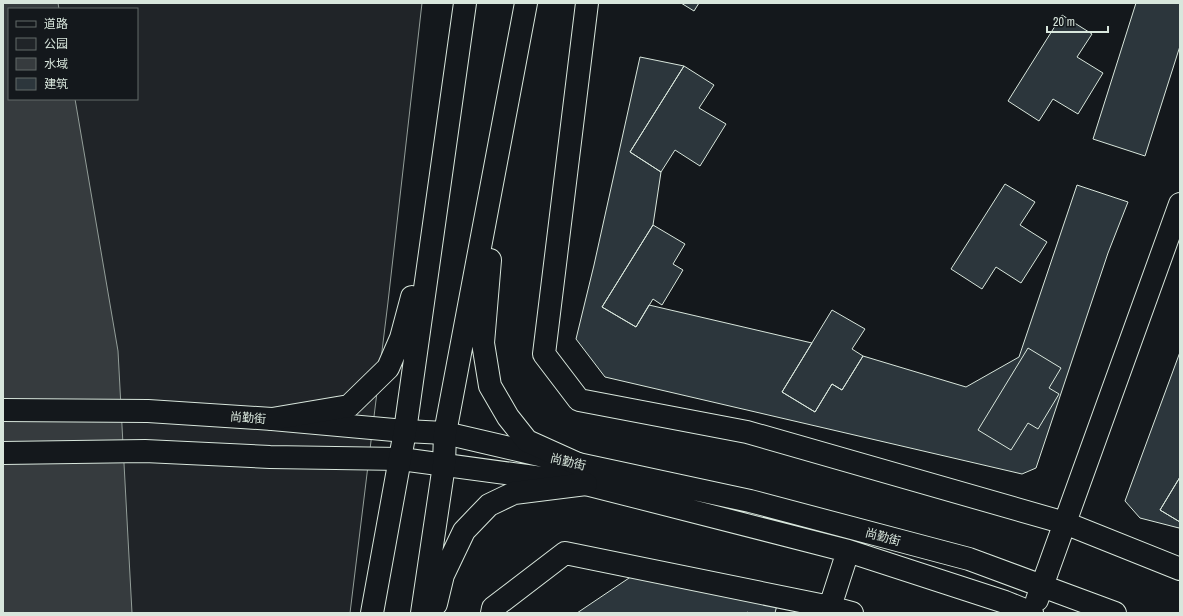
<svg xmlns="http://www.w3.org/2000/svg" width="1183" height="616" viewBox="0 0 1183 616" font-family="'Archivo Narrow','Noto Sans SC',sans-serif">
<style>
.green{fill:#202428;stroke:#939e99;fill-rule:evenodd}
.water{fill:#363b3e;stroke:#939e99}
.building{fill:#2c363c;stroke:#d8e6dc}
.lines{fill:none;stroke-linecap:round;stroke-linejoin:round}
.minor-casing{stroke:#d8e6dc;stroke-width:24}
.major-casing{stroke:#d8e6dc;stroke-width:24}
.minor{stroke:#14181c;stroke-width:22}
.major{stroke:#14181c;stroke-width:22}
.labels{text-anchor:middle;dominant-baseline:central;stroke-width:3;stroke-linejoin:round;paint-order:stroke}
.street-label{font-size:12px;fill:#d8e6dc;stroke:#14181c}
</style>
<rect width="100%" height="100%" fill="#14181c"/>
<path class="green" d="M3,3H422L388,302L350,613H3ZM9,9H137V99H9Z"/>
<path class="water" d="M3,3H58L59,9H9V99H75L118,351L132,613H3Z"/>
<path class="building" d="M681,3H699L694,11Z
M1136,3H1180V46L1145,156L1093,139Z
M1062,15L1092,34L1077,57L1103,73L1078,114L1053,99L1039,121L1008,101Z
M640,57L684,66L630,152L661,172L653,225L602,307L636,327L649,305L812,343L782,392L815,412L832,384L842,390L863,356L966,387L1019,357L1077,185L1128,202L1108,253L1036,468L1022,474L605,377L576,339L594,265Z
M684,66L714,85L699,108L726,124L700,166L675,150L661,172L630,152Z
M1005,184L1035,202L1020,225L1047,242L1021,283L996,267L982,289L951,269Z
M653,225L685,244L673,264L683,270L662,305L653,299L636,327L602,307Z
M832,310L865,329L852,349L863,356L842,390L832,384L815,412L782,392Z
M1028,348L1061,368L1049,388L1059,394L1038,429L1028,423L1011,450L978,430Z
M1180,352V477L1160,510L1180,522V526L1179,528L1140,518L1125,501Z
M1180,477V522L1160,510Z
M635,574L778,601L775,613H748V612L746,613H577Z"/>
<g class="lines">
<g class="minor-casing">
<path id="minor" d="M587,3L544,354L579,400L747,432L1065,523L1180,569
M3,410L148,411L272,419L405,431L445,433L578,464L750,501L969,559L1115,613
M3,453L145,451L270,457L401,459L586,484L848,551L1005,602L1032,613
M1037,600L1180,204
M492,613L493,608L565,553L830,607L852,613
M828,613L848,551"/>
</g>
<g class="major-casing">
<path id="major" d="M490,260L483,343L490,386L508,417L527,441L578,464
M272,419L349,406L388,368L401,338L412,297
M436,604L443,575L464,531L489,505L514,493L586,484
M372,613L405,431L465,3
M422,613L444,465L445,433L526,3"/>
</g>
<use href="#minor" class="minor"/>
<use href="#major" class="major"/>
</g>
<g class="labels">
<g class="street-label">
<text transform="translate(248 418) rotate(4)">尚勤街</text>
<text transform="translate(568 462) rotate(13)">尚勤街</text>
<text transform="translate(883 537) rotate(15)">尚勤街</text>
</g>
</g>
<rect width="1183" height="616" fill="none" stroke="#d8e6dc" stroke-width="8"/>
<rect x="8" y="8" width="130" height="92" fill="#14181c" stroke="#626a69"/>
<rect x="16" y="21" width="20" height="6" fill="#14181c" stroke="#626a69"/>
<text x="44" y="28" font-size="12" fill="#d8e6dc">道路</text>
<rect x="16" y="38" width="20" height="12" fill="#202428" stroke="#626a69"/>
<text x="44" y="48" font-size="12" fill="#d8e6dc">公园</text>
<rect x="16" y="58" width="20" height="12" fill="#363b3e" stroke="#626a69"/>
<text x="44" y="68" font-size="12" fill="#d8e6dc">水域</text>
<rect x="16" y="78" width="20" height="12" fill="#2c363c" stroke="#626a69"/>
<text x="44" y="88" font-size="12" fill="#d8e6dc">建筑</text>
<path d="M1047 26v6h61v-6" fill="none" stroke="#d8e6dc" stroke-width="2"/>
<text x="1053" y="26" font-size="12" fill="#d8e6dc" stroke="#14181c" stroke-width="3" paint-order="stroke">20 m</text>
</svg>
